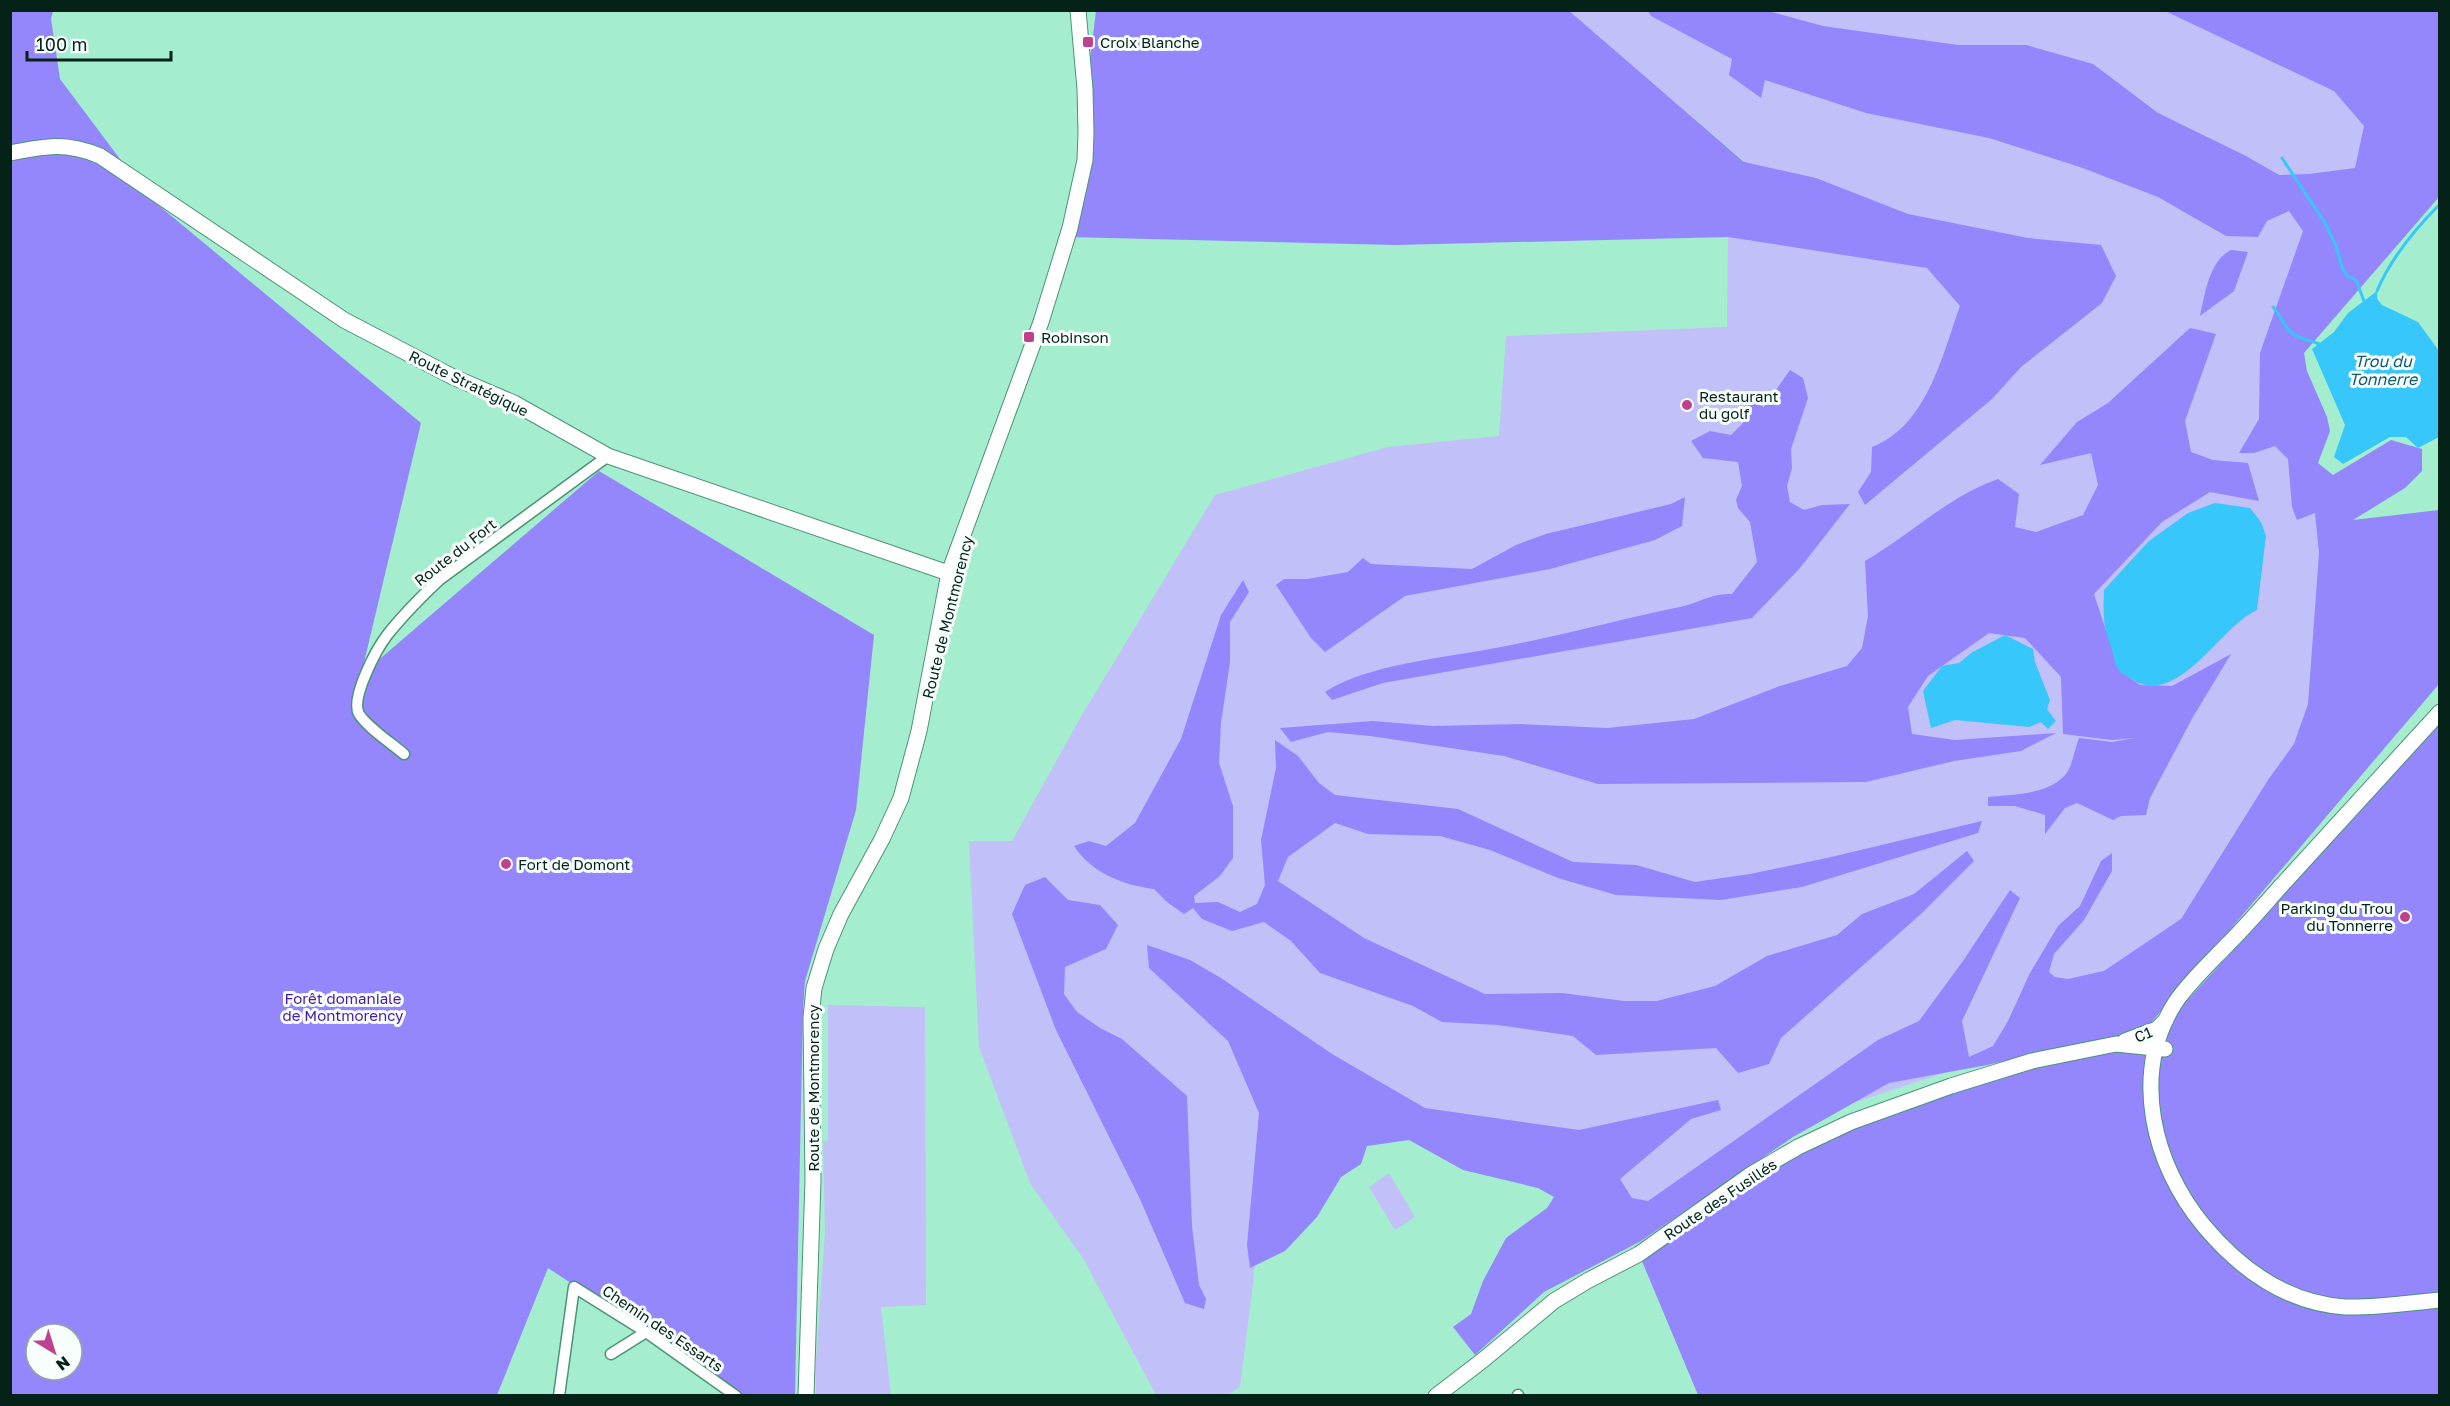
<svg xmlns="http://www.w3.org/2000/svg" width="2450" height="1406" viewBox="0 0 2450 1406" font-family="'Golos Text',sans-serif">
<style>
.green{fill:#c2c0f8}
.forest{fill:#9486fc;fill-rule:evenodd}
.water{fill:#38c7fa}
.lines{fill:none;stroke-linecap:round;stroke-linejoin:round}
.stream{stroke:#38c7fa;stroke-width:3}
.street-casing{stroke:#4c9378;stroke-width:13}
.secondary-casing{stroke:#4c9378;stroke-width:17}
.street{stroke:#fff;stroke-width:10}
.secondary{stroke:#fff;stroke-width:15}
.poi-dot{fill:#bf418e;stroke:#f7fefb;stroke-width:2}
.labels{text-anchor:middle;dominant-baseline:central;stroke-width:6;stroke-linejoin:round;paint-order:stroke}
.poi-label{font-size:15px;fill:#042218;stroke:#f7fefb;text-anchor:start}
.street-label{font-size:15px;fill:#042218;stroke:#f7fefb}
.park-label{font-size:15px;fill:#471ca8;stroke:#f7fefb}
.water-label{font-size:16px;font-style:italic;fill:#115d77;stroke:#f7fefb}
</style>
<rect width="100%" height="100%" fill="#a5edcf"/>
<path class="green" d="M1568,11H2205L2439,142L2294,354L2314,486L2379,637L2242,897L1986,1059L1744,1139L1614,1233L1529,1156L1349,1098L1264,1149L1253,1284L1240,1387L1227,1395H1156L1084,1260L1030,1183L979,1047L969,841H1012L1079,720L1215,495L1388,447L1499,436L1506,336L1727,327L1728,237L1744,161Z
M828,1005L925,1007L926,1305L881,1307L891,1395H816V1361L825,1233L823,1141H828Z
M1389,1173L1415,1217L1395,1230L1369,1187Z"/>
<path class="forest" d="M1568,10L1744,162L1816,178L1908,214L2028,238L2101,245L2116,276L2102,303L2021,367L1992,399L1865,505L1858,492L1871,472L1872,447C1927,426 1942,356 1960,306L1927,268L1728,237L1396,245L1068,237L1096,11Z
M10,11H53L51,19L60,79L129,171L134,185L421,423L361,675L599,471L874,635L856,810L805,981L803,1009L795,1395H741L548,1268L497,1395H11ZM36,1334H72V1370H36Z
M1648,11H1768L1823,26L1958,45H2026L2093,64L2158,113L2246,156L2279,175L2309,174L2355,168L2364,126L2334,91L2165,11H2439V197L2304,353L2307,371L2327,417L2330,431L2318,463L2333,475L2391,440L2422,449V471L2405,488L2353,520L2439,510V684L2144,1031L1987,1065L1889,1083L1793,1137L1641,1241L1544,1292L1475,1355L1453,1327L1471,1314L1483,1281L1506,1238L1547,1208L1554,1197L1538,1188L1463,1170L1409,1140L1367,1146L1361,1164L1341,1177L1317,1217L1285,1251L1250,1268L1247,1245L1259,1113L1228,1041L1149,968L1147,945L1190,960L1221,978L1332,1054L1425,1108L1579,1130L1718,1100L1721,1110L1691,1119L1620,1179L1632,1198L1648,1201L1878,1040L1919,1021L1963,961L2010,890L2020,898L1962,1021L1969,1057L1993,1046L2008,1021L2030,973L2058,926L2080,906L2101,861L2112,853V871L2084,920L2054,954L2049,972L2055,977L2068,979L2104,971L2181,919L2268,780L2294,744L2308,704L2319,553L2315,513L2297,520L2292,507L2288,459L2275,446L2254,453H2239L2259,419L2260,353L2303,231L2289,211L2267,221L2258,237L2226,236L2158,197L2080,167L1989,138L1866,113L1765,80L1761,98L1729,75L1732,59L1651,16Z
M2231,250L2248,252L2234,291L2200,316C2205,294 2209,261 2231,250Z
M2190,328L2216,334L2185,421L2191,452L2213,460L2248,463L2259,501L2210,492L2162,522L2094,594L2119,670L2140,685L2172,686L2231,654L2193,717L2150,798L2146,815L2121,816L2113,820L2077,803L2065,808L2045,834V815L2015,806H1988V797C2013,794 2053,795 2068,771C2073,762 2075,748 2079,738L2112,742L2134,738L2112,740L2063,734L2061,677L2025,638L1989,633L1928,676L1908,707L1912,734L1955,740L2056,733L2021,751L1954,761L1866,782L1598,784L1504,756L1370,736L1328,732L1291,742L1280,728L1373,721L1433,726L1518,724L1607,728L1694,719L1780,686L1847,666L1862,648L1868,616L1865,561C1910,535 1949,496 1998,479L2019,494L2015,527L2036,532L2083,515L2098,485L2091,453L2040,465L2077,422L2108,403Z
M1790,370L1803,378L1808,398L1791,449L1792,468L1787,486L1790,502L1804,510L1822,505L1850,504L1800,568L1752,618L1383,683L1332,700L1325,692C1367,664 1451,657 1501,647C1561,636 1620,619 1680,607C1699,603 1711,593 1732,594L1757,562L1750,522L1738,508L1736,500L1742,486L1738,462L1703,458L1691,441L1710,431L1731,435L1743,423L1750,401L1764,407Z
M1685,497L1682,526L1655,540L1550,569L1405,596L1325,652L1311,638L1276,585L1284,579H1307L1348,572L1363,558L1371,564L1472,569L1516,545L1546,534L1671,504Z
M1243,580L1249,592L1230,622V662L1221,723L1219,763L1233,806V858L1220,876L1194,896L1195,903L1218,902L1240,912L1257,904L1265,885L1261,840L1276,768L1275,740L1298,756L1319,783L1335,795L1458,809L1573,862L1636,865L1695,882L1750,874L1827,858L1982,821L1978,833L1802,887L1721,900L1616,895L1558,878L1490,850L1440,836L1368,834L1335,823L1288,857L1278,881L1364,938L1485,994L1562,993L1624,1001H1657L1715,986L1767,956L1837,935L1862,914L1914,894L1967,851L1974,861L1922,913L1781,1038L1769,1064L1738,1073L1716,1048L1596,1055L1573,1036L1498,1025L1442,1022L1413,1006L1320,973L1291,941L1264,922L1232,931L1202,919L1193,908L1184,914L1167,902L1154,889C1123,885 1092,873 1074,846L1089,841L1106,846L1135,823L1181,739L1221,615Z
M2439,725V1395H1698L1639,1254L1703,1207L1851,1122L2116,1044L2139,1053Z
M1045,877L1068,900L1100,905L1118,925L1106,949L1065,967L1064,994L1077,1012L1100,1028L1122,1039L1187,1096L1192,1226L1199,1285L1206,1299L1204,1309L1185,1303L1140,1199L1056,1030L1012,914L1025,885Z"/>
<path class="water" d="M2377,291V299L2382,305L2418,322L2439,351V437L2418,448L2406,437H2390L2343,464L2334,457L2345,425L2312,349L2334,332L2348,313Z
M2215,503L2250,508L2261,522L2266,536L2257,610C2219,627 2177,711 2130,678C2127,676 2121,673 2119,670C2115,666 2114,658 2113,653C2103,626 2103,618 2104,590L2149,541L2188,513Z
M2005,635L2033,649L2035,662L2050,700L2047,709L2056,721L2048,729L2041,722L2029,727L1955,720L1931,728L1923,691L1942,666L1959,663L1971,653Z"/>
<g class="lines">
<path class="stream" d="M2282,158L2325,223L2336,246L2342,267L2347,276L2356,280L2364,301
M2377,291C2390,260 2416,228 2440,204
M2273,307C2280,314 2281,321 2287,328C2294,338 2309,340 2319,344"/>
<g class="street-casing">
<path id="street" d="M404,754C391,743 367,727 359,714C350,698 377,648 388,634C404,614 421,597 439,580L608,456
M611,1354L646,1332
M1518,1395V1396
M559,1396L574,1287L646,1332L736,1396"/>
</g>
<g class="secondary-casing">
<path id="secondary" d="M10,153C46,146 66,142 100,156L344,320L453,377L514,403L608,456L957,576
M2440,712C2387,770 2334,828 2281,886C2264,905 2247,925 2229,943C2211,962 2190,981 2175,1003C2130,1074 2153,1165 2204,1226C2240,1269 2287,1303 2345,1307C2376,1308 2408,1303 2440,1300
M2125,1041L2157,1029L2166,1020
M806,1396L813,1180L811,1018L814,988L826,949L841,914L882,839L901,798L919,731L949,573L1041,322L1070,228L1085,160L1086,133L1085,89L1078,10
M1436,1396L1483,1360L1554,1301L1587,1281L1639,1254L1750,1175L1798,1147L1851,1122L1951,1086L2032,1061L2116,1044L2165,1049"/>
</g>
<use href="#street" class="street"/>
<use href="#secondary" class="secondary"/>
</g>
<g class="poi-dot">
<rect x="1082" y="36" width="12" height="12" rx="3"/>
<rect x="1023" y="331" width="12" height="12" rx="3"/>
<circle cx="1687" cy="405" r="6"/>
<circle cx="506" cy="864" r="6"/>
<circle cx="2405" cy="917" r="6"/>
</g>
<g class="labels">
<g class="poi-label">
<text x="1100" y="42">Croix Blanche</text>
<text x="1041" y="337">Robinson</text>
<text x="1699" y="396">Restaurant<tspan x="1699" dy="17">du golf</tspan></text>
<text x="518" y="864">Fort de Domont</text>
<text x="2393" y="908" text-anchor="end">Parking du Trou<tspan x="2393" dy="17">du Tonnerre</tspan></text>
</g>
<g class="street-label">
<text transform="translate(469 383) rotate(26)">Route Stratégique</text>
<text transform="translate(455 552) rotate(-38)">Route du Fort</text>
<text transform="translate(947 617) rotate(-76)">Route de Montmorency</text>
<text transform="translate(2143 1034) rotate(-23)">C1</text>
<text transform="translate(813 1088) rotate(-90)">Route de Montmorency</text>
<text transform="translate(1720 1199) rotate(-34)">Route des Fusillés</text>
<text transform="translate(663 1328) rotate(34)">Chemin des Essarts</text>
</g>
<g class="park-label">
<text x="343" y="998">Forêt domaniale<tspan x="343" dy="17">de Montmorency</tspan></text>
</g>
<g class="water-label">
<text x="2383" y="361">Trou du<tspan x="2383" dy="18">Tonnerre</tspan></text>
</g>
</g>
<rect width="2450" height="1406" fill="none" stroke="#042218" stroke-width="24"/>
<g transform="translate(54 1352) rotate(142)"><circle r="28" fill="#f7fefb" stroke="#96a6a0" stroke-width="1.5"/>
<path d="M0-4.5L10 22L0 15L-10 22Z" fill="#bf418e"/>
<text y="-9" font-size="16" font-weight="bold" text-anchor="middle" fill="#042218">N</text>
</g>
<path d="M27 51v9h144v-9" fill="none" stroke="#042218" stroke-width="3"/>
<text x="36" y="51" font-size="18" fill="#042218" stroke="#f7fefb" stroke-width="4.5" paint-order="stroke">100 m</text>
</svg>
